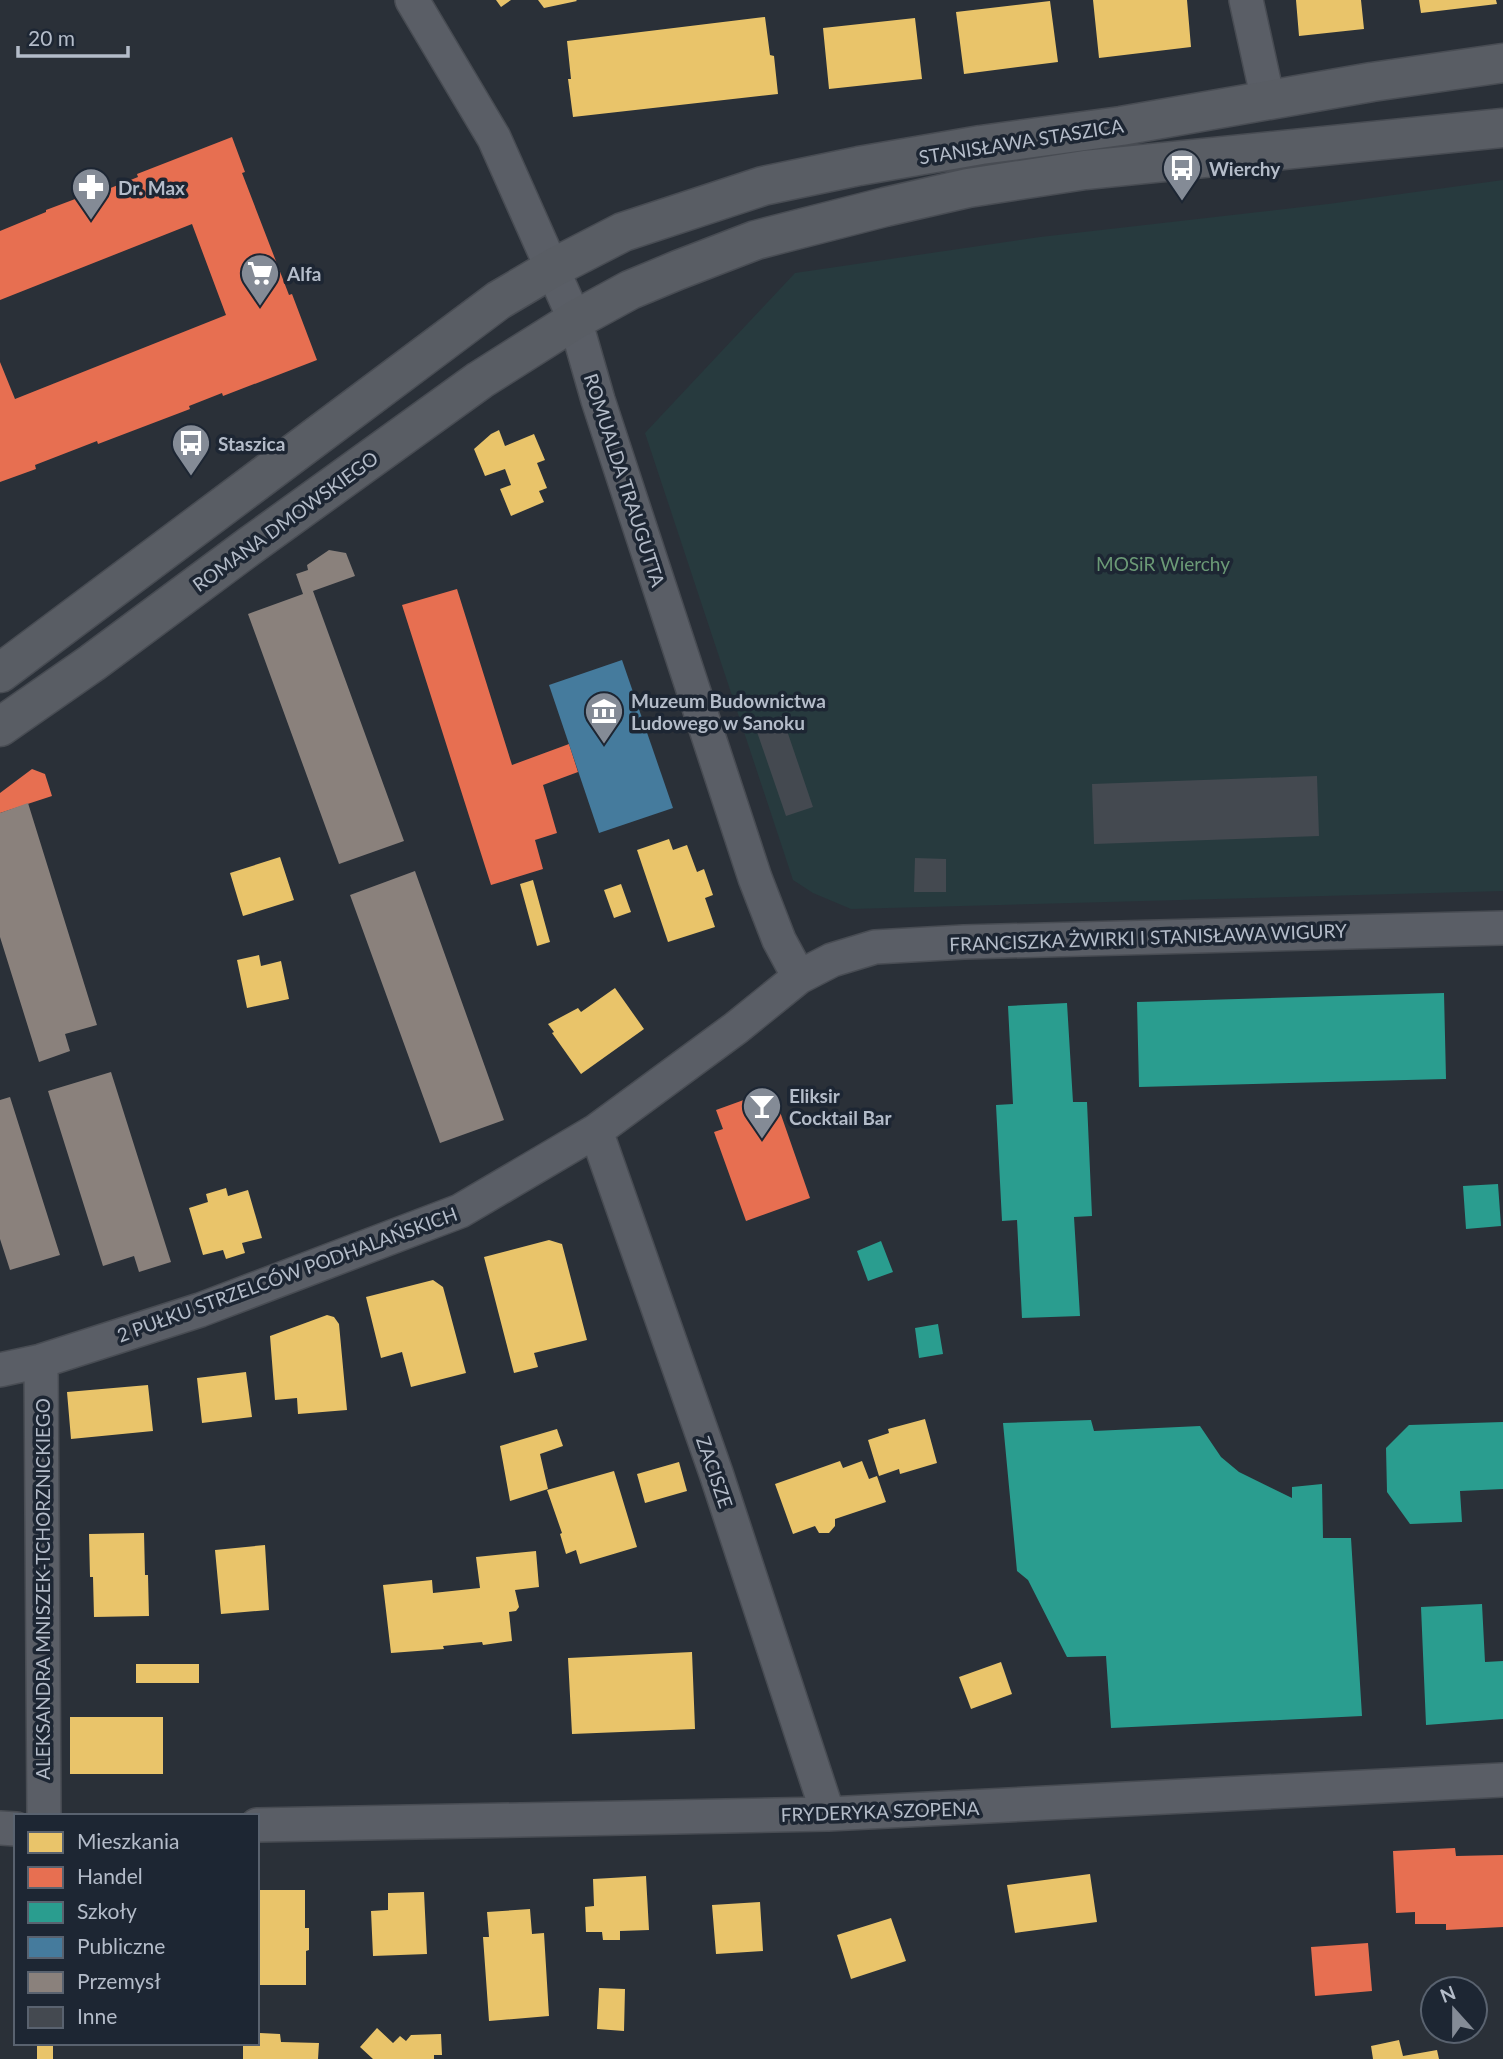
<svg xmlns="http://www.w3.org/2000/svg" width="1503" height="2059" viewBox="0 0 1503 2059" font-family="Lato,sans-serif">
<style>
.green{fill:#273a3e}
.homes{fill:#e9c46a}
.shops{fill:#e76f51}
.schools{fill:#2a9d8f}
.public{fill:#457b9d}
.industry{fill:#8a817c}
.building{fill:#444950}
.lines{fill:none;stroke-linecap:round;stroke-linejoin:round}
.minor-casing{stroke:#484c53;stroke-width:36}
.secondary-casing{stroke:#484c53;stroke-width:41}
.minor{stroke:#5a5e66;stroke-width:33}
.secondary{stroke:#595d64;stroke-width:38}
.labels{text-anchor:middle;dominant-baseline:central;stroke-width:7;stroke-linejoin:round;paint-order:stroke}
.street-label{font-size:19px;fill:#b4bcc9;stroke:#1d2633}
.poi-label{font-size:19px;font-weight:bold;fill:#b4bcc9;stroke:#1d2633;text-anchor:start}
.park-label{font-size:19px;fill:#6b9a76;stroke:#1d2633}
</style>
<rect width="100%" height="100%" fill="#2a3038"/>
<path class="green" d="M1503,180V891L851,909L813,893L793,880L645,433L795,273L1040,237L1328,204Z"/>
<path class="homes" d="M496,0H511L501,7Z
M538,0H576L577,1L544,8Z
M1093,0H1187L1191,47L1099,58Z
M1296,0H1361L1364,29L1299,36Z
M1419,0H1496L1497,4L1421,13Z
M1050,1L1058,62L964,74L956,12Z
M765,17L770,55L774,56L778,94L573,117L568,79H571L567,41Z
M915,18L922,79L829,89L823,28Z
M499,430L505,446L534,434L545,460L537,463L547,488L539,491L544,502L511,516L500,489L511,485L505,469L485,476L474,449L491,434Z
M669,839L673,850L687,845L697,872L704,869L713,895L705,898L715,927L668,942L637,850Z
M280,857L294,900L243,916L230,873Z
M533,880L550,942L537,946L520,884Z
M621,884L631,912L614,918L604,890Z
M259,955L261,966L281,961L289,999L247,1008L237,960Z
M615,988L644,1029L581,1074L552,1033L554,1032L548,1024L578,1008L581,1012Z
M226,1188L228,1196L248,1190L262,1238L242,1243L245,1253L226,1259L223,1250L203,1255L189,1208L208,1202L206,1194Z
M549,1240L562,1244L587,1340L534,1353L538,1367L514,1373L484,1257Z
M433,1280L443,1287L466,1373L411,1387L402,1352L381,1358L366,1297Z
M327,1315L334,1317L339,1324L347,1410L298,1414L297,1398L275,1400L270,1336Z
M246,1372L252,1417L202,1423L197,1378Z
M148,1385L153,1431L71,1439L67,1392Z
M925,1419L937,1463L900,1474L899,1469L879,1476L868,1440L889,1433L888,1429Z
M557,1429L563,1446L540,1454L548,1489L510,1501L500,1446Z
M840,1461L843,1468L862,1461L869,1479L877,1476L886,1502L835,1519V1526L829,1533H819L815,1526L793,1534L775,1484Z
M679,1462L687,1491L645,1503L637,1474Z
M614,1471L637,1547L580,1564L576,1550L566,1554L560,1534L562,1533L547,1490Z
M144,1533L145,1575H148L149,1616L94,1617L93,1577H90L89,1534Z
M265,1545L269,1610L221,1614L215,1550Z
M536,1551L539,1587L515,1590L519,1607L516,1611L509,1612L512,1641L483,1645L482,1642L443,1646L444,1649L391,1653L383,1585L432,1580L433,1593L480,1588L476,1557Z
M692,1652L695,1729L572,1734L568,1658Z
M1001,1662L1012,1694L971,1709L959,1677Z
M136,1664H199V1683H136Z
M70,1717H163V1774H70Z
M1090,1874L1097,1922L1015,1933L1007,1885Z
M646,1876L649,1930L620,1931V1940H603L602,1932H586L585,1907L594,1906L593,1879Z
M257,1890H305V1928H309V1950L306,1951V1985H257Z
M424,1892L427,1954L373,1956L371,1911L388,1910V1893Z
M760,1902L763,1951L716,1954L712,1905Z
M530,1909L532,1934L544,1933L549,2016L489,2021L483,1937H489L487,1912Z
M891,1918L906,1961L851,1979L837,1935Z
M599,1988L625,1989L624,2031L597,2029Z
M377,2028L393,2043L400,2036L406,2041L411,2035L441,2034L442,2055H434V2059H373L360,2047Z
M260,2033L280,2034L281,2042L319,2043L318,2059H243V2043H257V2041H260Z
M1399,2040L1403,2056L1437,2050L1439,2059H1373L1371,2046Z
M37,2045L53,2046V2059H37Z"/>
<path class="shops" d="M232,137L245,172L242,173L289,295L292,294L317,360L223,396L222,393L189,406L190,409L98,444L97,441L35,465L36,469L0,482V362L15,399L226,315L192,224L0,300V231L46,212V210L107,187L108,189L138,177L137,174Z
M457,589L512,765L569,744L578,772L543,785L557,833L535,840L543,869L491,885L402,605Z
M32,769L45,774L52,796L0,813V793Z
M763,1093L769,1112L779,1109L810,1198L746,1221L714,1132L723,1129L716,1110Z
M1455,1848L1456,1856L1503,1855V1927L1446,1930V1924H1415V1912L1396,1913L1393,1851Z
M1368,1943L1372,1991L1315,1996L1311,1947Z"/>
<path class="schools" d="M1444,993L1446,1079L1139,1087L1137,1002Z
M1067,1003L1073,1102H1087L1092,1216L1074,1217L1080,1316L1022,1318L1017,1220L1002,1221L996,1105L1013,1104L1008,1006Z
M1498,1184L1501,1226L1466,1229L1463,1186Z
M881,1241L893,1272L868,1281L857,1251Z
M938,1324L943,1354L919,1358L915,1328Z
M1091,1420L1094,1431L1200,1426L1221,1457L1239,1472L1292,1498V1487L1322,1484L1323,1538H1351L1362,1716L1111,1728L1106,1656L1067,1657L1028,1580L1017,1571L1003,1423Z
M1503,1422V1489L1460,1491L1462,1522L1410,1524L1387,1492L1386,1448L1409,1425Z
M1482,1604L1485,1662L1503,1661V1719L1426,1725L1421,1607Z"/>
<path class="public" d="M622,660L673,808L599,833L549,685Z"/>
<path class="industry" d="M329,550L346,553L355,576L313,591L404,841L339,864L248,614L303,594L296,574L308,570L307,565Z
M28,803L97,1025L65,1034L70,1051L39,1062L0,937V813Z
M415,871L504,1120L440,1143L350,895Z
M111,1072L171,1262L139,1272L134,1256L103,1266L48,1091Z
M10,1097L60,1255L10,1270L0,1239V1100Z"/>
<path class="building" d="M782,716L813,807L786,816L755,726Z
M1317,776L1319,836L1094,844L1092,784Z
M915,858L946,859V892H914Z"/>
<g class="lines">
<g class="minor-casing">
<path id="minor" d="M412,0L494,138L575,320L598,400L755,878L779,940L799,977
M1246,0L1268,100
M596,1131L716,1473L828,1814
M41,1361L44,1816
M0,1370L41,1361L200,1310L460,1211L596,1131L736,1028L799,977L832,960L875,947L964,942L1503,928
M257,1825L828,1814L1503,1780
M0,1828L16,1829"/>
</g>
<g class="secondary-casing">
<path id="secondary" d="M0,673L499,300L553,268L623,232L763,186L859,166L981,145L1121,126L1372,82L1503,63
M0,727L92,663L251,545L480,380L575,320L630,290L678,270L756,240L885,207L968,188L1085,170L1503,128"/>
</g>
<use href="#minor" class="minor"/>
<use href="#secondary" class="secondary"/>
</g>
<defs>
<g id="bus-pin" transform="scale(2.0125)"><path d="M0 17L-7.5 6A9.5 9.5 0 1 1 7.5 6Z" fill="#848b96" stroke="#1d2633"/><path d="M-5-6H5V4H4V6H2V4H-2V6H-4V4H-5ZM-3.5-4V0h7V-4ZM-3.5 1.2v1.5H-2V1.2ZM2 1.2v1.5H3.5V1.2Z" fill="#fff"/></g>
<g id="pharmacy-pin" transform="scale(2.0125)"><path d="M0 17L-7.5 6A9.5 9.5 0 1 1 7.5 6Z" fill="#848b96" stroke="#1d2633"/><path d="M-2-6h4v4h4v4h-4v4h-4v-4h-4v-4h4Z" fill="#fff"/></g>
<g id="supermarket-pin" transform="scale(2.0125)"><path d="M0 17L-7.5 6A9.5 9.5 0 1 1 7.5 6Z" fill="#848b96" stroke="#1d2633"/><path d="M-6-5.5h2.5l.6 2H6L4.5 2H-2.5L-4.4-4H-6ZM-1.5 3.2a1.3 1.3 0 1 0 .1 0ZM3 3.2a1.3 1.3 0 1 0 .1 0Z" fill="#fff"/></g>
<g id="museum-pin" transform="scale(2.0125)"><path d="M0 17L-7.5 6A9.5 9.5 0 1 1 7.5 6Z" fill="#848b96" stroke="#1d2633"/><path d="M0-6L6-3V-2H-6V-3ZM-5-1h2V3h-2ZM-1-1h2V3h-2ZM3-1h2V3H3ZM-6 4H6V6H-6Z" fill="#fff"/></g>
<g id="bar-pin" transform="scale(2.0125)"><path d="M0 17L-7.5 6A9.5 9.5 0 1 1 7.5 6Z" fill="#848b96" stroke="#1d2633"/><path d="M-6-5H6L.8 .8V4.5H3.5V6h-7V4.5H-.8V.8Z" fill="#fff"/></g>
</defs>
<g fill-rule="evenodd">
<use href="#bus-pin" x="1182" y="168"/>
<use href="#pharmacy-pin" x="91" y="187"/>
<use href="#supermarket-pin" x="260" y="273"/>
<use href="#bus-pin" x="191" y="443"/>
<use href="#museum-pin" x="604" y="711"/>
<use href="#bar-pin" x="762" y="1106"/>
</g>
<g class="labels">
<g class="street-label">
<text transform="translate(1021 141) rotate(-9)">STANISŁAWA STASZICA</text>
<text transform="translate(625 480) rotate(72)">ROMUALDA TRAUGUTTA</text>
<text transform="translate(285 521) rotate(-36)">ROMANA DMOWSKIEGO</text>
<text transform="translate(1148 937) rotate(-2)">FRANCISZKA ŻWIRKI I STANISŁAWA WIGURY</text>
<text transform="translate(287 1274) rotate(-20)">2 PUŁKU STRZELCÓW PODHALAŃSKICH</text>
<text transform="translate(715 1472) rotate(71)">ZACISZE</text>
<text transform="translate(42 1589) rotate(-90)">ALEKSANDRA MNISZEK-TCHORZNICKIEGO</text>
<text transform="translate(880 1811) rotate(-2)">FRYDERYKA SZOPENA</text>
</g>
<g class="poi-label">
<text x="1209" y="168">Wierchy</text>
<text x="118" y="187">Dr. Max</text>
<text x="287" y="273">Alfa</text>
<text x="218" y="443">Staszica</text>
<text x="631" y="700">Muzeum Budownictwa<tspan x="631" dy="22">Ludowego w Sanoku</tspan></text>
<text x="789" y="1095">Eliksir<tspan x="789" dy="22">Cocktail Bar</tspan></text>
</g>
<g class="park-label">
<text x="1163" y="563">MOSiR Wierchy</text>
</g>
</g>
<rect x="14" y="1814" width="245" height="231" fill="#1d2633" stroke="#59626f" stroke-width="2"/>
<rect x="28" y="1832" width="35" height="21" fill="#e9c46a" stroke="#59626f" stroke-width="2"/>
<text x="77" y="1849" font-size="21" fill="#b4bcc9">Mieszkania</text>
<rect x="28" y="1867" width="35" height="21" fill="#e76f51" stroke="#59626f" stroke-width="2"/>
<text x="77" y="1884" font-size="21" fill="#b4bcc9">Handel</text>
<rect x="28" y="1902" width="35" height="21" fill="#2a9d8f" stroke="#59626f" stroke-width="2"/>
<text x="77" y="1919" font-size="21" fill="#b4bcc9">Szkoły</text>
<rect x="28" y="1937" width="35" height="21" fill="#457b9d" stroke="#59626f" stroke-width="2"/>
<text x="77" y="1954" font-size="21" fill="#b4bcc9">Publiczne</text>
<rect x="28" y="1972" width="35" height="21" fill="#8a817c" stroke="#59626f" stroke-width="2"/>
<text x="77" y="1989" font-size="21" fill="#b4bcc9">Przemysł</text>
<rect x="28" y="2007" width="35" height="21" fill="#444950" stroke="#59626f" stroke-width="2"/>
<text x="77" y="2024" font-size="21" fill="#b4bcc9">Inne</text>
<g transform="translate(1454 2010) rotate(339)"><circle r="33" fill="#1d2633" stroke="#59626f" stroke-width="2"/>
<path d="M0-5L12 26L0 18L-12 26Z" fill="#848b96"/>
<text y="-10" font-size="19" font-weight="bold" text-anchor="middle" fill="#b4bcc9">N</text>
</g>
<path d="M18 46v10h110v-10" fill="none" stroke="#b4bcc9" stroke-width="3.5"/>
<text x="28" y="46" font-size="21" fill="#b4bcc9" stroke="#1d2633" stroke-width="5" paint-order="stroke">20 m</text>
</svg>
